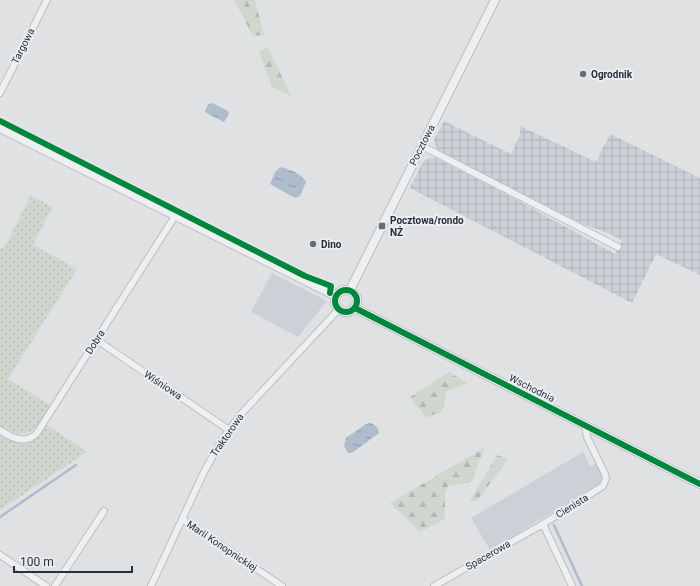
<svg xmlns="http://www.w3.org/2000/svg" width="700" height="586" viewBox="0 0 700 586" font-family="Roboto,sans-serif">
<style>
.built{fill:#cdd0d6}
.industrial{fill:url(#industrial-grid)}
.grass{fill:url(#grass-dots)}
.forest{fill:url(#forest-firs)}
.water{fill:url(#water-ripples)}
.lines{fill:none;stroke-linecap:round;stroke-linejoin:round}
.stream{stroke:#afbccc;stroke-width:2.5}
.minor-casing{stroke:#bdbfc1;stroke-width:8}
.tertiary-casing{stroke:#bdbfc1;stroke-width:10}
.minor{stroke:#eeeff0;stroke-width:6}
.tertiary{stroke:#eeeff0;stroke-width:8}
.cycleway-casing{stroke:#eceef3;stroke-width:8}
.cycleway{stroke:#00873e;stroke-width:6}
.poi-dot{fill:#686d75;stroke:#eceef3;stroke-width:1.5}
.labels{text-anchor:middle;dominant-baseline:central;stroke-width:4;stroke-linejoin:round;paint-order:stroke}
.street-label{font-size:10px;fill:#282e3a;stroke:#eceef3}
.poi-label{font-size:10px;font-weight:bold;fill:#282e3a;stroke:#eceef3;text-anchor:start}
</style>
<defs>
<pattern id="industrial-grid" width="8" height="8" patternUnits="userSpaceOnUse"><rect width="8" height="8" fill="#cdd0d6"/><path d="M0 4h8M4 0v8" fill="none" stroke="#b0b3b8"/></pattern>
<pattern id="grass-dots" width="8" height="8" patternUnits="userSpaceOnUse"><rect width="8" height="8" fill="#cfd7cf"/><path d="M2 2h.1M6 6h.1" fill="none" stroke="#b2b9b2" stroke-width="1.8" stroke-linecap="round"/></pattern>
<pattern id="forest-firs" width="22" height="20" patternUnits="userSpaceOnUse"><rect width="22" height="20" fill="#cfd7cf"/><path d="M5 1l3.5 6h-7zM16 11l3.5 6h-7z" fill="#b2b9b2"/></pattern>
<pattern id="water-ripples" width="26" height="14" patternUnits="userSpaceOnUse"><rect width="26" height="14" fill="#afbccc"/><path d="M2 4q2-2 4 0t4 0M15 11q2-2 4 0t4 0" fill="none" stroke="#8e99a7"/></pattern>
</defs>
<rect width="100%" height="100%" fill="#dfe1e3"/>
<path class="built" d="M272,273L327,301L298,337L251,312Z
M583,452L590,467L596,463L603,476L600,483L490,550L471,518Z"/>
<path class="industrial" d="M444,121L511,154L520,135V126L596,162L610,134L700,178V275L656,254L632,303L410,188L424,160L434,157L493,187L615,254L622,240L608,233L583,224L437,150L434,140Z"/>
<path class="grass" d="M31,195L52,207L33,245L77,269L8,379L51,406C35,429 29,444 0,426V248L4,249Z
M47,425L87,452L0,510V435C21,448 33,444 47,425Z"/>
<path class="forest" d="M234,0H255L264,35L253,36Z
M268,47L291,96L272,87L259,51Z
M449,372L467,383L447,391L442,411L426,418L410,397Z
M484,448L472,482L448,486L445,494V519L420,532L390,503Z
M497,455L508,459L477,501H470Z"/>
<path class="water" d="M212,103L228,111L229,114L224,122L205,112L208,104Z
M280,167C291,170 299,172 306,182L300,196L295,198L270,184L275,172Z
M371,423L377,427L379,433L352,453H348L344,446L346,438L366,424Z"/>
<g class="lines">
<path class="stream" d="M0,517L76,465
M554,525L582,586"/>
<g class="minor-casing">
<path id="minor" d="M0,93L47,0
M422,146L618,247
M97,340L229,430
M0,430C11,438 26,445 37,433L175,216
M182,519L282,586
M543,524L572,586
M0,555L46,586
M55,586L104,511
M151,586L204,472L221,441L242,413L339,309
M434,586L543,524L603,486L606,478L605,474L587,437L585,426"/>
</g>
<g class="tertiary-casing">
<path id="tertiary" d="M0,128L336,296
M335 301a11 11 0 1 1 22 0a11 11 0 1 1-22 0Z
M350,290L495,0
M355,308L700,484"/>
</g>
<use href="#minor" class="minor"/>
<use href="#tertiary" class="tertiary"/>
<g class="cycleway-casing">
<path id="cycleway" d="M0,121L305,276L331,286L330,293
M335 301a11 11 0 1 1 22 0a11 11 0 1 1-22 0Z
M355,308L700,484"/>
</g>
<use href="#cycleway" class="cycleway"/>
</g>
<g class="poi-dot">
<circle cx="583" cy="74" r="4"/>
<rect x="378" y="222" width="8" height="8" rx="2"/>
<circle cx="313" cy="244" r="4"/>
</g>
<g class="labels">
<g class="street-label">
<text transform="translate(23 46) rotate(-63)">Targowa</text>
<text transform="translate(422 145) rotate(-63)">Pocztowa</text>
<text transform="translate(95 342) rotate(-57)">Dobra</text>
<text transform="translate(163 385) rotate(34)">Wiśniowa</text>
<text transform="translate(532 388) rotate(27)">Wschodnia</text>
<text transform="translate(227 435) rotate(-55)">Traktorowa</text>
<text transform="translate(572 506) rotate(-32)">Cienista</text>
<text transform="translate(222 546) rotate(34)">Marii Konopnickiej</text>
<text transform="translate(488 555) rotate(-30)">Spacerowa</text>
</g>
<g class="poi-label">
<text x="591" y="74">Ogrodnik</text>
<text x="390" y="220">Pocztowa/rondo<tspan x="390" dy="12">NŻ</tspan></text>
<text x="321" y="244">Dino</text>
</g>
</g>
<path d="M14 566v6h118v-6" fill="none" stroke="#282e3a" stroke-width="2"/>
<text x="20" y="566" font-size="12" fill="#282e3a" stroke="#eceef3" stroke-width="3" paint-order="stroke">100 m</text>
</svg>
